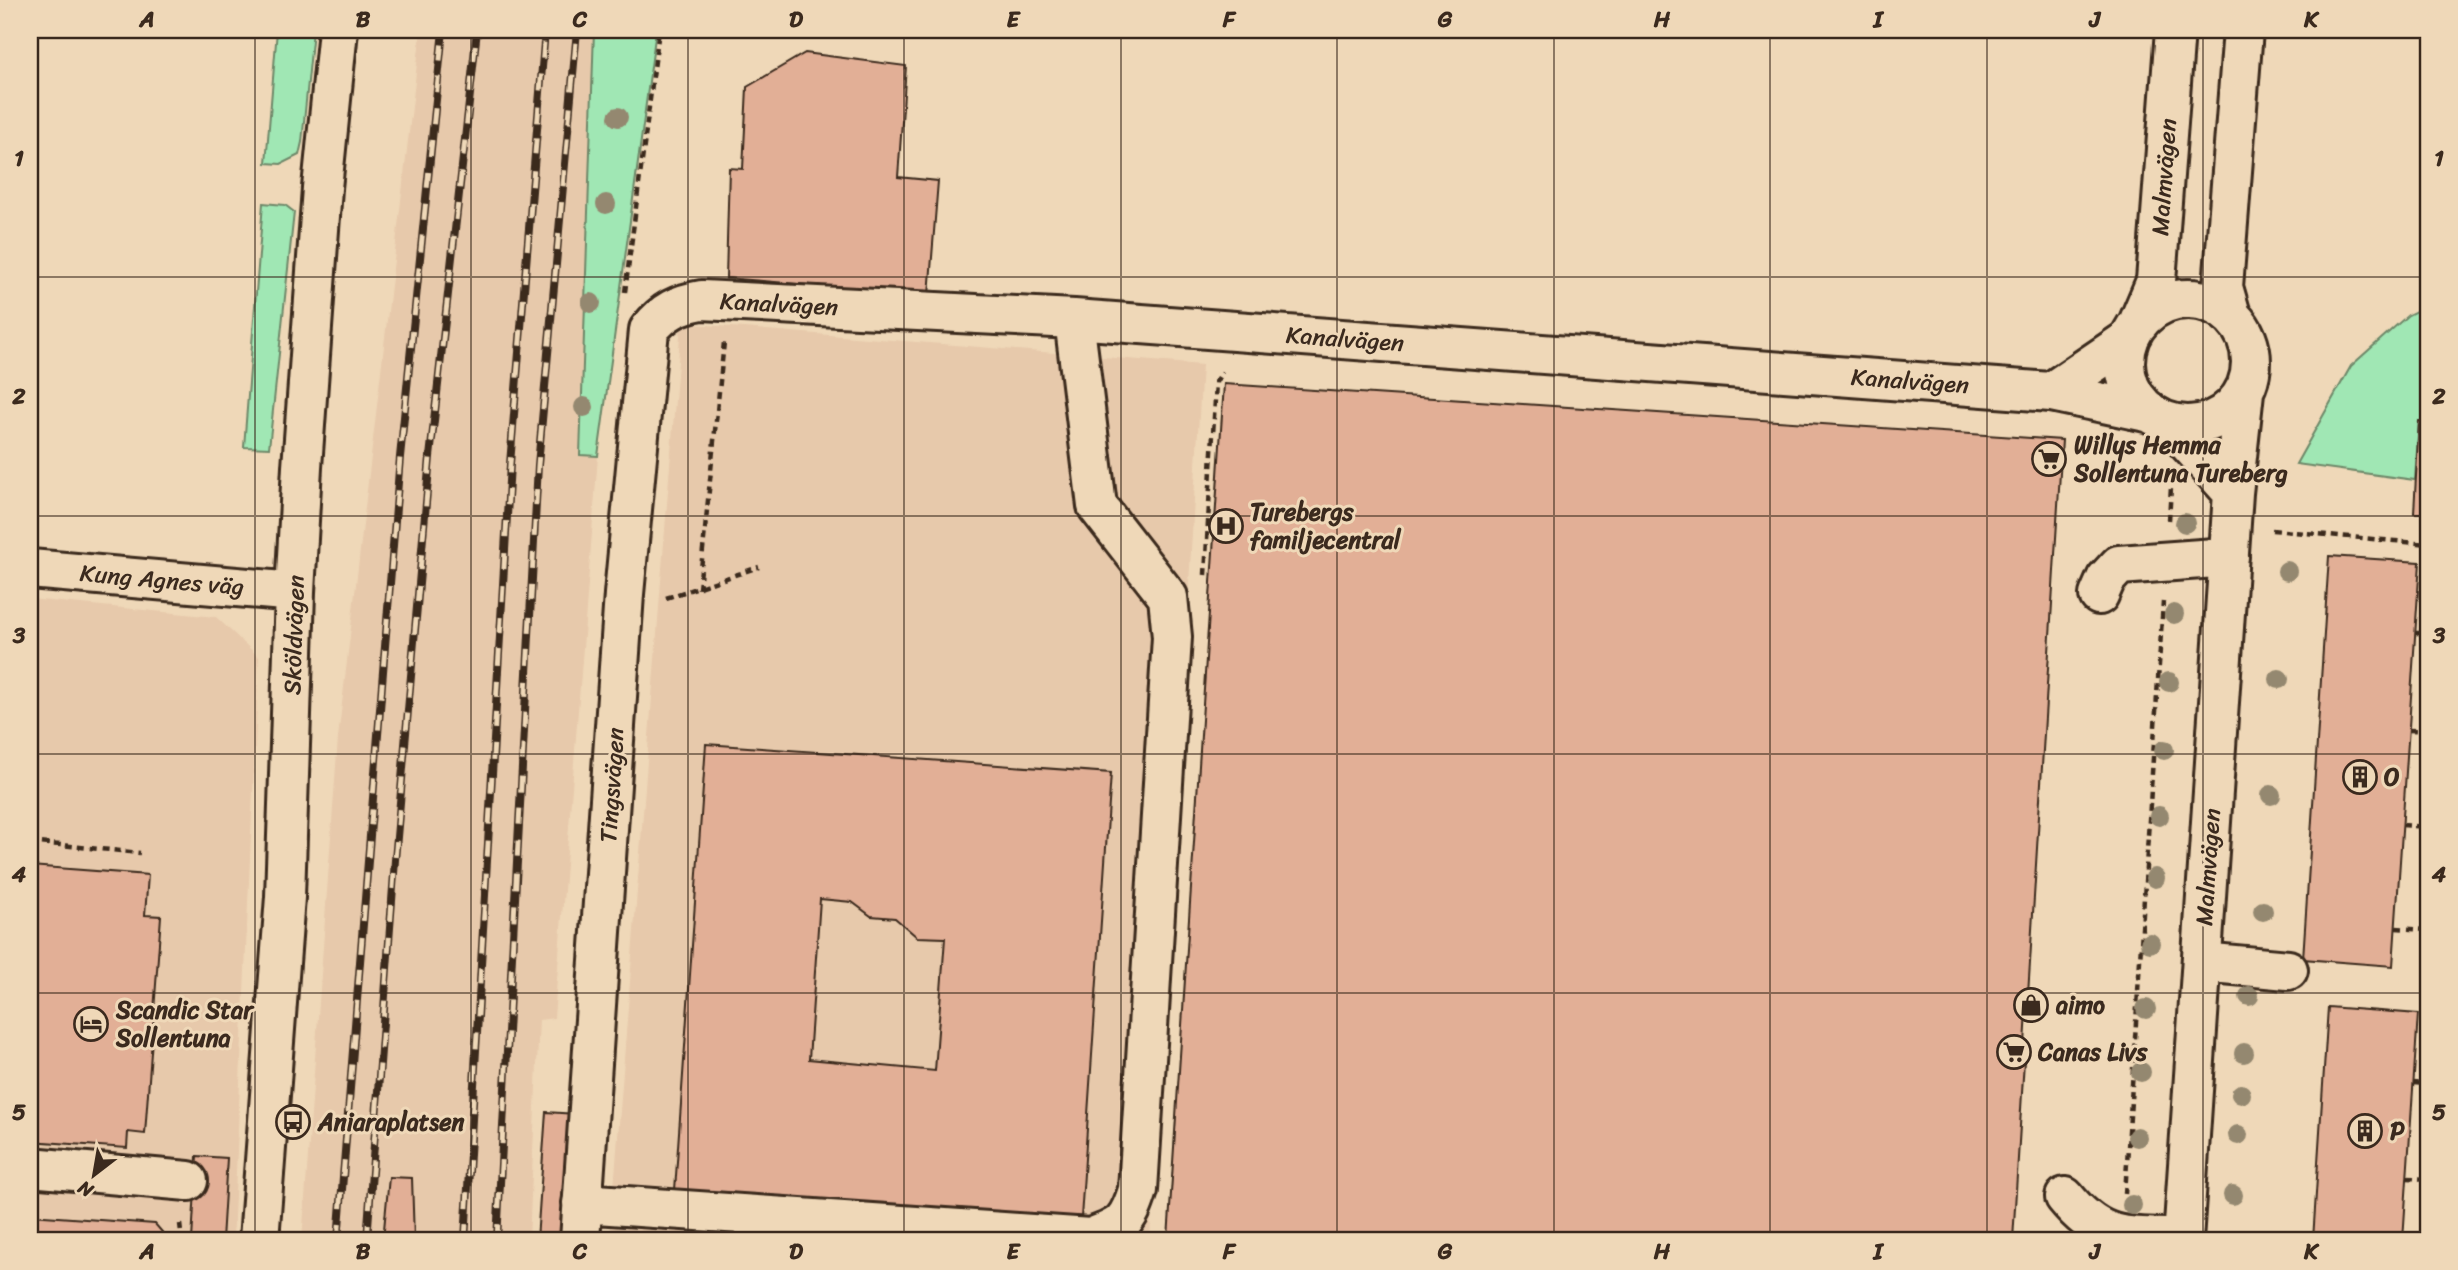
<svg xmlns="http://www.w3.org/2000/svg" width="2458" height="1270" viewBox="0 0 2458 1270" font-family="Sriracha,sans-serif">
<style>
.built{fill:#e7c9ab}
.green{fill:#a0e7b4;stroke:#6e8869;stroke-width:2}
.building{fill:#e2af96;stroke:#3b2a1e;stroke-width:2;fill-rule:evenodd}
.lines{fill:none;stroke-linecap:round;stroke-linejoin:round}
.minor-casing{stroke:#3b2a1e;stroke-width:44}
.path{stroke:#3b2a1e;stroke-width:4.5;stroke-dasharray:7 5;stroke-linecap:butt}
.minor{stroke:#efd8b8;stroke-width:38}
.rail-casing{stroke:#3b2a1e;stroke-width:8}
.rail{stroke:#efd8b8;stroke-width:5;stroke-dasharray:16;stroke-linecap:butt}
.tree{fill:#94886f}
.grid{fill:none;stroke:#3b2a1e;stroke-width:2;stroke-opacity:0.55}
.labels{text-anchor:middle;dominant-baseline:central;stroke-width:6;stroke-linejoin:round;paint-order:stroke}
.street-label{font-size:24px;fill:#3b2a1e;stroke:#efd8b8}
.poi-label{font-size:24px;font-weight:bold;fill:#3b2a1e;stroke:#efd8b8;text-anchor:start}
.neatline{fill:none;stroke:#3b2a1e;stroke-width:2.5}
.grid-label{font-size:23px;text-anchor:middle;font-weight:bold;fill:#3b2a1e}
</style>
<rect width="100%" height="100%" fill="#efd8b8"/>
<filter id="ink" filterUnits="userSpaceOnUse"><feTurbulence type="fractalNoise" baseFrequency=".0143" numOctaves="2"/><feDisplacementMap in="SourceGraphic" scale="14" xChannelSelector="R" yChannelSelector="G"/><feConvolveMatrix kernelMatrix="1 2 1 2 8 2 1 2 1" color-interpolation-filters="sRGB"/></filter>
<g filter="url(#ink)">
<path class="built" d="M421,30H594L580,454L598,456L554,1018L539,1020L529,1240H302L338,738Z
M681,323L1202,365L1150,1240H610Z
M30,599L216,617L259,657L233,1240H30Z"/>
<path class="green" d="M277,30H313L302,142L299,155L281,164L266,163Z
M594,30H656L598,456L580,455Z
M263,203L285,205L294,212L269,448L244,447Z
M2428,305V421H2419L2415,480L2296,464L2351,366L2408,315Z"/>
<path class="building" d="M805,53L906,66L898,177L938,181L929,295L726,278L729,168L743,169L747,87Z
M1224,384L2062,440L2013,1240L1168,1239Z
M2419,421H2428V513H2414Z
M2329,556L2420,562L2393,966L2303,959Z
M706,744L1111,773L1081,1218L675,1190ZM820,899L852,902L871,916L895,918L917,937L945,938L935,1071L809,1059Z
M30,866L148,875L145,915L161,916L145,1134L128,1132L127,1148L30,1141Z
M2328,1007L2418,1014L2403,1240H2313Z
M546,1112L576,1114L567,1240H537Z
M197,1156L227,1158L222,1240H192Z
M389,1177L412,1178L414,1240H383Z
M30,1215L155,1224L169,1240H30Z"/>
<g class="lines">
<g class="minor-casing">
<path id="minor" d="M2125 362a63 63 0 1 1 126 0a63 63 0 1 1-126 0Z
M2231,315L2223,287L2243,30
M2139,321L2156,281L2175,30
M2051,392L2129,339
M2170,423L2233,493
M30,569L295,592
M2099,595L2106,579L2119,565L2229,557
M2202,962L2288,970
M30,1167L188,1181
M2065,1197C2103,1244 2128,1235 2183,1239
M582,1203L1090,1238C1122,1227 1128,1222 1138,1190L1172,637L1168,597L1097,506L1074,319
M259,1240L285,897L295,592L302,467L322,188L338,30
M580,1240L624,594L649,330C664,311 678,304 702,300L1074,319L2051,392L2151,413
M2183,1240L2233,493L2244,392"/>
</g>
<path class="path" d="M625,292L659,30
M2169,520L2171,487
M2272,530L2428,544
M1205,575L1216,382L1222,372
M699,589L724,342
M666,598L759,567
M2415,633H2428
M2409,730L2428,731
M2402,825L2428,827
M30,842L140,853
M2396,928L2428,930
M2428,943V961
M2413,1083L2428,1084
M2407,1178L2428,1179
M2125,1194L2163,602
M180,1224L182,1240"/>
<use href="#minor" class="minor"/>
<g class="rail-casing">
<path id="rail" d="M338,1240L400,457L443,30
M367,1240L395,860L430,457L477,30
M465,1240L510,464L545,30
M497,1240L538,465L577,30"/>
</g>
<use href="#rail" class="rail"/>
</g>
<g class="tree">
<circle cx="618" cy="117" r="10"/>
<circle cx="606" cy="204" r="10"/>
<circle cx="591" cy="303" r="10"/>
<circle cx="584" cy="407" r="10"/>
<circle cx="2185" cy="523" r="10"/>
<circle cx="2287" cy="571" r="10"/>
<circle cx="2174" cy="614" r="10"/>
<circle cx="2279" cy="679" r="10"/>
<circle cx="2169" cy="682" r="10"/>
<circle cx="2164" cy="750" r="10"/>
<circle cx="2271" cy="795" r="10"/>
<circle cx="2159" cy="816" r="10"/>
<circle cx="2155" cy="878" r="10"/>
<circle cx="2263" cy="911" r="10"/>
<circle cx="2150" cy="943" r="10"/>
<circle cx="2249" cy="996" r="10"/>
<circle cx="2146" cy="1009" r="10"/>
<circle cx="2244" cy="1053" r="10"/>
<circle cx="2141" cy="1072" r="10"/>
<circle cx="2241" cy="1094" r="10"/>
<circle cx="2238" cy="1135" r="10"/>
<circle cx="2137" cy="1137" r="10"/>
<circle cx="2233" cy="1195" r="10"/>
<circle cx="2132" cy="1205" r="10"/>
</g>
</g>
<path class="grid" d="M255,30V1240M471,30V1240M688,30V1240M904,30V1240M1121,30V1240M1337,30V1240M1554,30V1240M1770,30V1240M1987,30V1240M2203,30V1240M30,277H2428M30,516H2428M30,754H2428M30,993H2428"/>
<defs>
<g id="supermarket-ring" transform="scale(1.75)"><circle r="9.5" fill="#efd8b8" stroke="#3b2a1e" stroke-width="1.5"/><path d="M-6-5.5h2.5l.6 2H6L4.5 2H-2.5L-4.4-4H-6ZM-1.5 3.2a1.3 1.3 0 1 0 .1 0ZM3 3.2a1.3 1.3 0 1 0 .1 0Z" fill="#3b2a1e"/></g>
<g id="hospital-ring" transform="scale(1.75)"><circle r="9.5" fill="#efd8b8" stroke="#3b2a1e" stroke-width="1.5"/><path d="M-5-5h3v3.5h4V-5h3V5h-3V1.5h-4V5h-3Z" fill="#3b2a1e"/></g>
<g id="building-ring" transform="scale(1.75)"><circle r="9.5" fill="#efd8b8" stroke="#3b2a1e" stroke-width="1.5"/><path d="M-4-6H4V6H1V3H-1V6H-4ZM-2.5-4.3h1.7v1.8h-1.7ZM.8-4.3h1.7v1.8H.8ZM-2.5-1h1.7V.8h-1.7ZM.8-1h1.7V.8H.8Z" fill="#3b2a1e"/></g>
<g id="shop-ring" transform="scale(1.75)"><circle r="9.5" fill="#efd8b8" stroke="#3b2a1e" stroke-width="1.5"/><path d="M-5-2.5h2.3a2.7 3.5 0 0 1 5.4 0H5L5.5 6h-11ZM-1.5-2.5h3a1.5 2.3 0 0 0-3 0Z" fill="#3b2a1e"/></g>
<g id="hotel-ring" transform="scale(1.75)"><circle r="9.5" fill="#efd8b8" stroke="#3b2a1e" stroke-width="1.5"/><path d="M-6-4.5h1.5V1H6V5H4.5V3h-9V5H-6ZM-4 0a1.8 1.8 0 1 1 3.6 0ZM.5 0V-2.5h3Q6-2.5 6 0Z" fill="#3b2a1e"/></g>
<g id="bus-ring" transform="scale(1.75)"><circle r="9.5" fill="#efd8b8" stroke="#3b2a1e" stroke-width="1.5"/><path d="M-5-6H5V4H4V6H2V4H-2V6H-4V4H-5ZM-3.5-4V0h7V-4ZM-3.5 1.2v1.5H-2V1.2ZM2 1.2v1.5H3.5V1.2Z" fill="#3b2a1e"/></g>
</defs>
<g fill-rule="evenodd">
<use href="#supermarket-ring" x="2049" y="459"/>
<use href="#hospital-ring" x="1226" y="526"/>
<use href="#building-ring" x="2360" y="777"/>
<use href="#shop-ring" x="2031" y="1005"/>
<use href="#hotel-ring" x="91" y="1024"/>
<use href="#supermarket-ring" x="2014" y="1052"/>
<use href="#bus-ring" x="293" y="1122"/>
<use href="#building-ring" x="2365" y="1131"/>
</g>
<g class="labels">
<g class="street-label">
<text transform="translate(2164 177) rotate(-86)">Malmvägen</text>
<text transform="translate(779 304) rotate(3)">Kanalvägen</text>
<text transform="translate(1345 339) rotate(4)">Kanalvägen</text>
<text transform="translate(1910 381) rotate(4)">Kanalvägen</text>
<text transform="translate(162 580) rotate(5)">Kung Agnes väg</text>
<text transform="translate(294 635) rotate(-88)">Sköldvägen</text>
<text transform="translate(612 785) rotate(-86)">Tingsvägen</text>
<text transform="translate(2208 867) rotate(-86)">Malmvägen</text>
</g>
<g class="poi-label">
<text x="2074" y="445">Willys Hemma<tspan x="2074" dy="28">Sollentuna Tureberg</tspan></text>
<text x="1250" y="512">Turebergs<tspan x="1250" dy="28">familjecentral</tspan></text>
<text x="2384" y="777">O</text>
<text x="2056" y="1005">aimo</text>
<text x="116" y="1010">Scandic Star<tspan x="116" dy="28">Sollentuna</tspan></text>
<text x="2038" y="1052">Canas Livs</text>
<text x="318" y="1122">Aniaraplatsen</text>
<text x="2390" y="1131">P</text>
</g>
</g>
<rect width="2458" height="1270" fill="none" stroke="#efd8b8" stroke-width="77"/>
<g transform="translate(94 1175) rotate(211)" stroke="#efd8b8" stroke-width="5" paint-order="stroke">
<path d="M0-5L12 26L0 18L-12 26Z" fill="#3b2a1e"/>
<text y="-10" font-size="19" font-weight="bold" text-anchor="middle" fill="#3b2a1e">N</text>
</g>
<rect x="38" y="38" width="2382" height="1194" class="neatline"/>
<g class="grid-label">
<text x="147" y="27">A</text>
<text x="363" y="27">B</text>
<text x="580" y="27">C</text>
<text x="796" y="27">D</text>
<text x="1013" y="27">E</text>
<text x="1229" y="27">F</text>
<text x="1445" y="27">G</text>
<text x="1662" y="27">H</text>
<text x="1878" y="27">I</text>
<text x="2095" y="27">J</text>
<text x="2311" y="27">K</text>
<text x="19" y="166">1</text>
<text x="2439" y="166">1</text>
<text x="19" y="404">2</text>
<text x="2439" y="404">2</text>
<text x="19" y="643">3</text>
<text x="2439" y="643">3</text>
<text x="19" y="882">4</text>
<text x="2439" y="882">4</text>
<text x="19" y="1120">5</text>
<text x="2439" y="1120">5</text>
<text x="147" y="1259">A</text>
<text x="363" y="1259">B</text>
<text x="580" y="1259">C</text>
<text x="796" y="1259">D</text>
<text x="1013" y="1259">E</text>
<text x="1229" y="1259">F</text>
<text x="1445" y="1259">G</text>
<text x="1662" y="1259">H</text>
<text x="1878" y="1259">I</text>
<text x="2095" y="1259">J</text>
<text x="2311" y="1259">K</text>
</g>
</svg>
